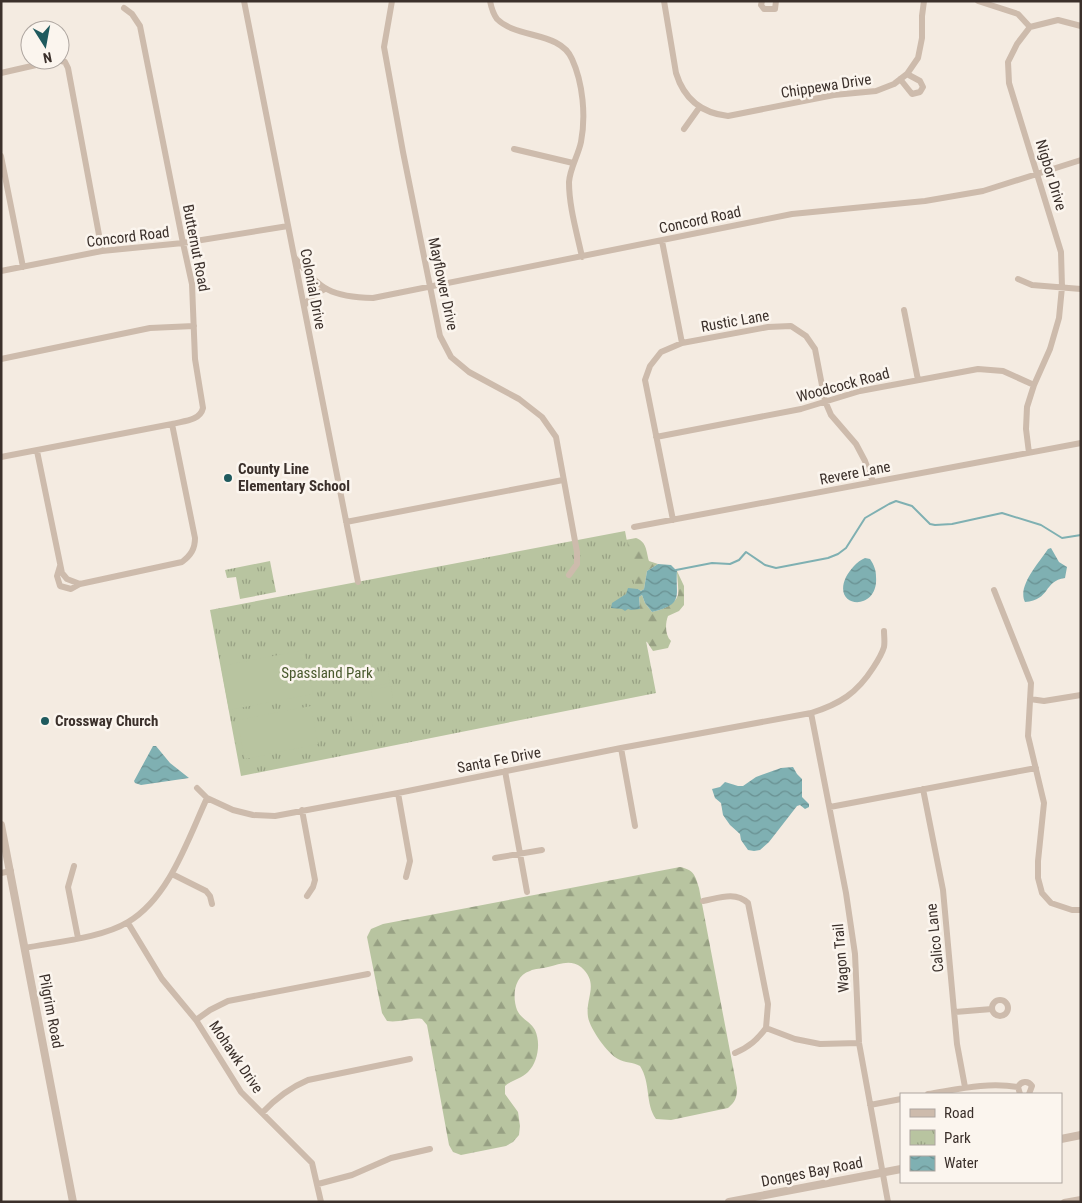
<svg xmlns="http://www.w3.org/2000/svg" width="1082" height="1203" viewBox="0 0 1082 1203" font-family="'Roboto Condensed',sans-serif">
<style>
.forest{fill:url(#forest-firs)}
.park{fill:url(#park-tufts)}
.pitch{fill:#b8c4a0}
.water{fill:url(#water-waves)}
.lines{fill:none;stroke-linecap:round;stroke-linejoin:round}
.stream{stroke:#7fb0b2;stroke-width:2}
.minor{stroke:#cdbbac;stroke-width:6}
.tertiary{stroke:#cdbbac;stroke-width:8}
.poi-dot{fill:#1f5a5e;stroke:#fbf5ee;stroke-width:2}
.labels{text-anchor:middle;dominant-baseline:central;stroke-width:5;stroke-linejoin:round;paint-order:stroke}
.street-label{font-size:15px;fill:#3b302b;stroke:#fbf5ee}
.poi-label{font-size:15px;font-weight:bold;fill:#3b302b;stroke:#fbf5ee;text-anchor:start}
.park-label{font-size:15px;fill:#4a5a2e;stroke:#fbf5ee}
</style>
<defs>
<pattern id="forest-firs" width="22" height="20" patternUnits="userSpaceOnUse" patternTransform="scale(1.25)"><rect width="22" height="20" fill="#b8c4a0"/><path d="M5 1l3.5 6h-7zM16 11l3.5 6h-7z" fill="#97a083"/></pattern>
<pattern id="park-tufts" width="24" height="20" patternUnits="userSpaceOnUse" patternTransform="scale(1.25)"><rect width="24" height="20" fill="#b8c4a0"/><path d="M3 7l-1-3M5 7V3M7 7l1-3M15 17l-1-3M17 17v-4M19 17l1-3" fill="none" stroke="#97a083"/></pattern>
<pattern id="water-waves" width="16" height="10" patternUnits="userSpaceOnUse" patternTransform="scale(1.25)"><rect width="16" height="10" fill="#7fb0b2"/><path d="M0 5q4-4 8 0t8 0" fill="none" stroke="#699091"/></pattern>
</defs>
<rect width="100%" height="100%" fill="#f4ebe1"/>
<path class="forest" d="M636,538C647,542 646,551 649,561L658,564L647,571L644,589L641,591L638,589H635L620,541Z
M677,571L684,586V605L679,611L668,616C665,624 665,635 671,641L668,648L653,651L647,642L644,641L627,621L640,608L639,597L642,595L645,603L652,612C661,610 675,605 678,595C679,591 677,576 677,571Z
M680,867C694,870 695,875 699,888L737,1088C737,1098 735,1102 728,1108L671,1120L656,1119C645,1104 651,1083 640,1066C633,1062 625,1063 618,1059C608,1054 590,1029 588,1017C585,997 600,984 581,967C571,959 559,964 548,967C542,969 535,968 530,971C514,976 512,996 517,1010C521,1019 531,1022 535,1030C541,1043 538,1062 528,1072C521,1079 512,1080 505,1086V1094L518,1112L520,1126L519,1135L513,1142L506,1146L461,1155L453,1152L449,1145L427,1025L422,1019C411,1017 400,1023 387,1021L382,1013L367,937L371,929L383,924Z"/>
<path class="park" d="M625,531L656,693L241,776L210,610Z
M270,561L276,592L240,599L236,577L227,578L225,570Z"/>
<path class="pitch" d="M304,650L313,694L229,710L221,666Z
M388,671L390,683L370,687L368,675Z
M391,686L393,698L373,703L371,690Z
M311,706L318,744L245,759L237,720Z
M370,711L373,726L354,730L351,715Z"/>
<path class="water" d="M1051,548L1059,562L1067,567L1065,578C1043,581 1051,600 1025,602C1017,586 1039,563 1048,549Z
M865,558L870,559C874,565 876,570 876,577C879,612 831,609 846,577C850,570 857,561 865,558Z
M658,564L671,565L677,571C675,596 685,604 652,612L645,603L642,595L639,597L640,609L631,610L628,609L625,611L622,609L611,608L612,603L626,594L628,588L638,589L641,591L644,589L647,571Z
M153,746H156L170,763L189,778L141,785L135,783L134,781Z
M793,767L797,774L802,779V797L809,804V807L805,809L800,805L797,806L769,842L760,850L754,851L748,850L741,840L740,834L730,825L723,815L721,803L715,798L712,789L720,787L725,782L738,786H743L756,777L781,768Z"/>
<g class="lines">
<path class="stream" d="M676,570L712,563L730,564L739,560L746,552L765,565L776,568L828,558L838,554L846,548L865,518L889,504L896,501L912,506L930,524L935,525L952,524L1002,513L1041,525L1062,538L1081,535"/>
<path class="minor" d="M244,1L358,582
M392,1L384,47L403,152L440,336L451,357L469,372L519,399L542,417L556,437L577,552V564L569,575
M490,1C491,6 494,15 497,19C517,39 560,31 572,59C583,83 586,116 581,142C578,156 570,168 569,182C569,207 577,233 582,257
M664,1L676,73C684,99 701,113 728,116L834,95L876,91L894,84L907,74L918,58L922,38V16L924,1
M762,1L761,5L764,9H775L776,1
M978,1L1018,14L1030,27
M1030,27L1058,20L1081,26
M1,73L58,60L65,62L68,68L102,251
M900,79L912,94L920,92L923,87L920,81L907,74
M684,129L699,108
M514,149L573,163
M1,156L23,267
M662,241L682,343
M295,258C320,290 332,297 373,298L792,214L925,201L983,191L1081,160
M1,271L102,251L183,243L288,226
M1018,279L1032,285L1081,289
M304,306C310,297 316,293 325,289
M904,310L918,380
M1,359L150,328L194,326
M656,437L801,409L860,391L978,369L1003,371L1034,385
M37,451L62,573L67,579L80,584L182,562C191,555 195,549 195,538L172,424
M1029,453L1026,429L1027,407L1034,385L1050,349L1059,318L1062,287L1061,252L1009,83L1008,62L1017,44L1030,27
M1,457L172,424C183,421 200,421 203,408L195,359L192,284L183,243L140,26L132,14L124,8
M673,520L645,380L650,366L661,352L682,343L768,327L791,326L806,336L815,349L825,401L831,415L856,444L865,461L873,482
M346,522L563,480
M634,527L1081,443
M60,566L57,576L60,586L71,589L80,584
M994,590L1031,683L1028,736L1044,803L1038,861V878L1042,893L1051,903L1072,910H1081
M1030,699L1044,701L1081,695
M811,713L846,893L855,954L859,1043L888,1202
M621,748L635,826
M505,771L527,892
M197,788L207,798L233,810L253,815L275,816L398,793L621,748L811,713C840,704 857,693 873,668C877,662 882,654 884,647C885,642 884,636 884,631
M923,789L943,890L957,1044L965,1087
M398,793L410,861L406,877
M830,807L1036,768
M302,810L315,880L313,887L307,896
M495,858L542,850
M74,866L68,887L78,938
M1,873L11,871
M172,874L206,891L210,896L212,904
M703,901C719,898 735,891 748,903L768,1004L766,1028
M128,923L162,979L196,1020L241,1092L312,1163L321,1202
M25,948C55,942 102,938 128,922C169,898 188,839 207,798
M992 1008a8 8 0 1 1 16 0a8 8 0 1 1-16 0Z
M955,1012L992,1009
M196,1020L210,1010L228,1001L368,974
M735,1053C749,1047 757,1040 766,1028L795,1039L820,1044L859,1043
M928,1094C959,1089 987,1082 1018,1087
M1020,1094L1018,1087C1021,1081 1028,1080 1032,1086L1029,1094
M870,1105L901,1099
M262,1113C276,1098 289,1088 308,1080L410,1059
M318,1184L352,1175L391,1158L430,1149
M1064,1202L1081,1199"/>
<path class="tertiary" d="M1,825L73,1202
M1061,1139L1081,1135
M729,1202L901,1169"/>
</g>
<g class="poi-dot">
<circle cx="228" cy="478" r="5"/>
<circle cx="45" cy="721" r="5"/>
</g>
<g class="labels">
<g class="street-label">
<text transform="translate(826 86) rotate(-9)">Chippewa Drive</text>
<text transform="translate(1051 175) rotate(73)">Nigbor Drive</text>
<text transform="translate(700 220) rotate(-12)">Concord Road</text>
<text transform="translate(128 237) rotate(-7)">Concord Road</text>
<text transform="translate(196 248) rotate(79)">Butternut Road</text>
<text transform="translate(443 284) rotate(78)">Mayflower Drive</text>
<text transform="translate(313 289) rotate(79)">Colonial Drive</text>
<text transform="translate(735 321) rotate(-10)">Rustic Lane</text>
<text transform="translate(843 385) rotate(-15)">Woodcock Road</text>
<text transform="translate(855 473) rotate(-11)">Revere Lane</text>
<text transform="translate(499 760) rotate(-11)">Santa Fe Drive</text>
<text transform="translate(935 938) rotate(-96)">Calico Lane</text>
<text transform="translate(841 958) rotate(-95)">Wagon Trail</text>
<text transform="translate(51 1011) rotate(79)">Pilgrim Road</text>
<text transform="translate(236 1057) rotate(56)">Mohawk Drive</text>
<text transform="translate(812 1172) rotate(-11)">Donges Bay Road</text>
</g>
<g class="poi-label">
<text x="238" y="469">County Line<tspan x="238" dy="17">Elementary School</tspan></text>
<text x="55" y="721">Crossway Church</text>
</g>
<g class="park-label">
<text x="327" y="673">Spassland Park</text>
</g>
</g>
<rect width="1082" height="1203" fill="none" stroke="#3b302b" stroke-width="5"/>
<rect x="900" y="1093" width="162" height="90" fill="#fbf5ee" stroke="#aea6a0"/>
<rect x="910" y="1109" width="25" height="8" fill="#cdbbac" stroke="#aea6a0"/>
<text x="944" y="1118" font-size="15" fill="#3b302b">Road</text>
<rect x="910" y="1130" width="25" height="15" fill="url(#park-tufts)" stroke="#aea6a0"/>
<text x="944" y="1143" font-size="15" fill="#3b302b">Park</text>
<rect x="910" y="1156" width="25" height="15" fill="url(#water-waves)" stroke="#aea6a0"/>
<text x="944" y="1168" font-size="15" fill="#3b302b">Water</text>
<g transform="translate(45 45) rotate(169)"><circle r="24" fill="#fbf5ee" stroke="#aea6a0"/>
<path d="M0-4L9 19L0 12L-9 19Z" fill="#1f5a5e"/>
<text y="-8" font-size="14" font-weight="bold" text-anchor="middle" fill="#3b302b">N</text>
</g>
</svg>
